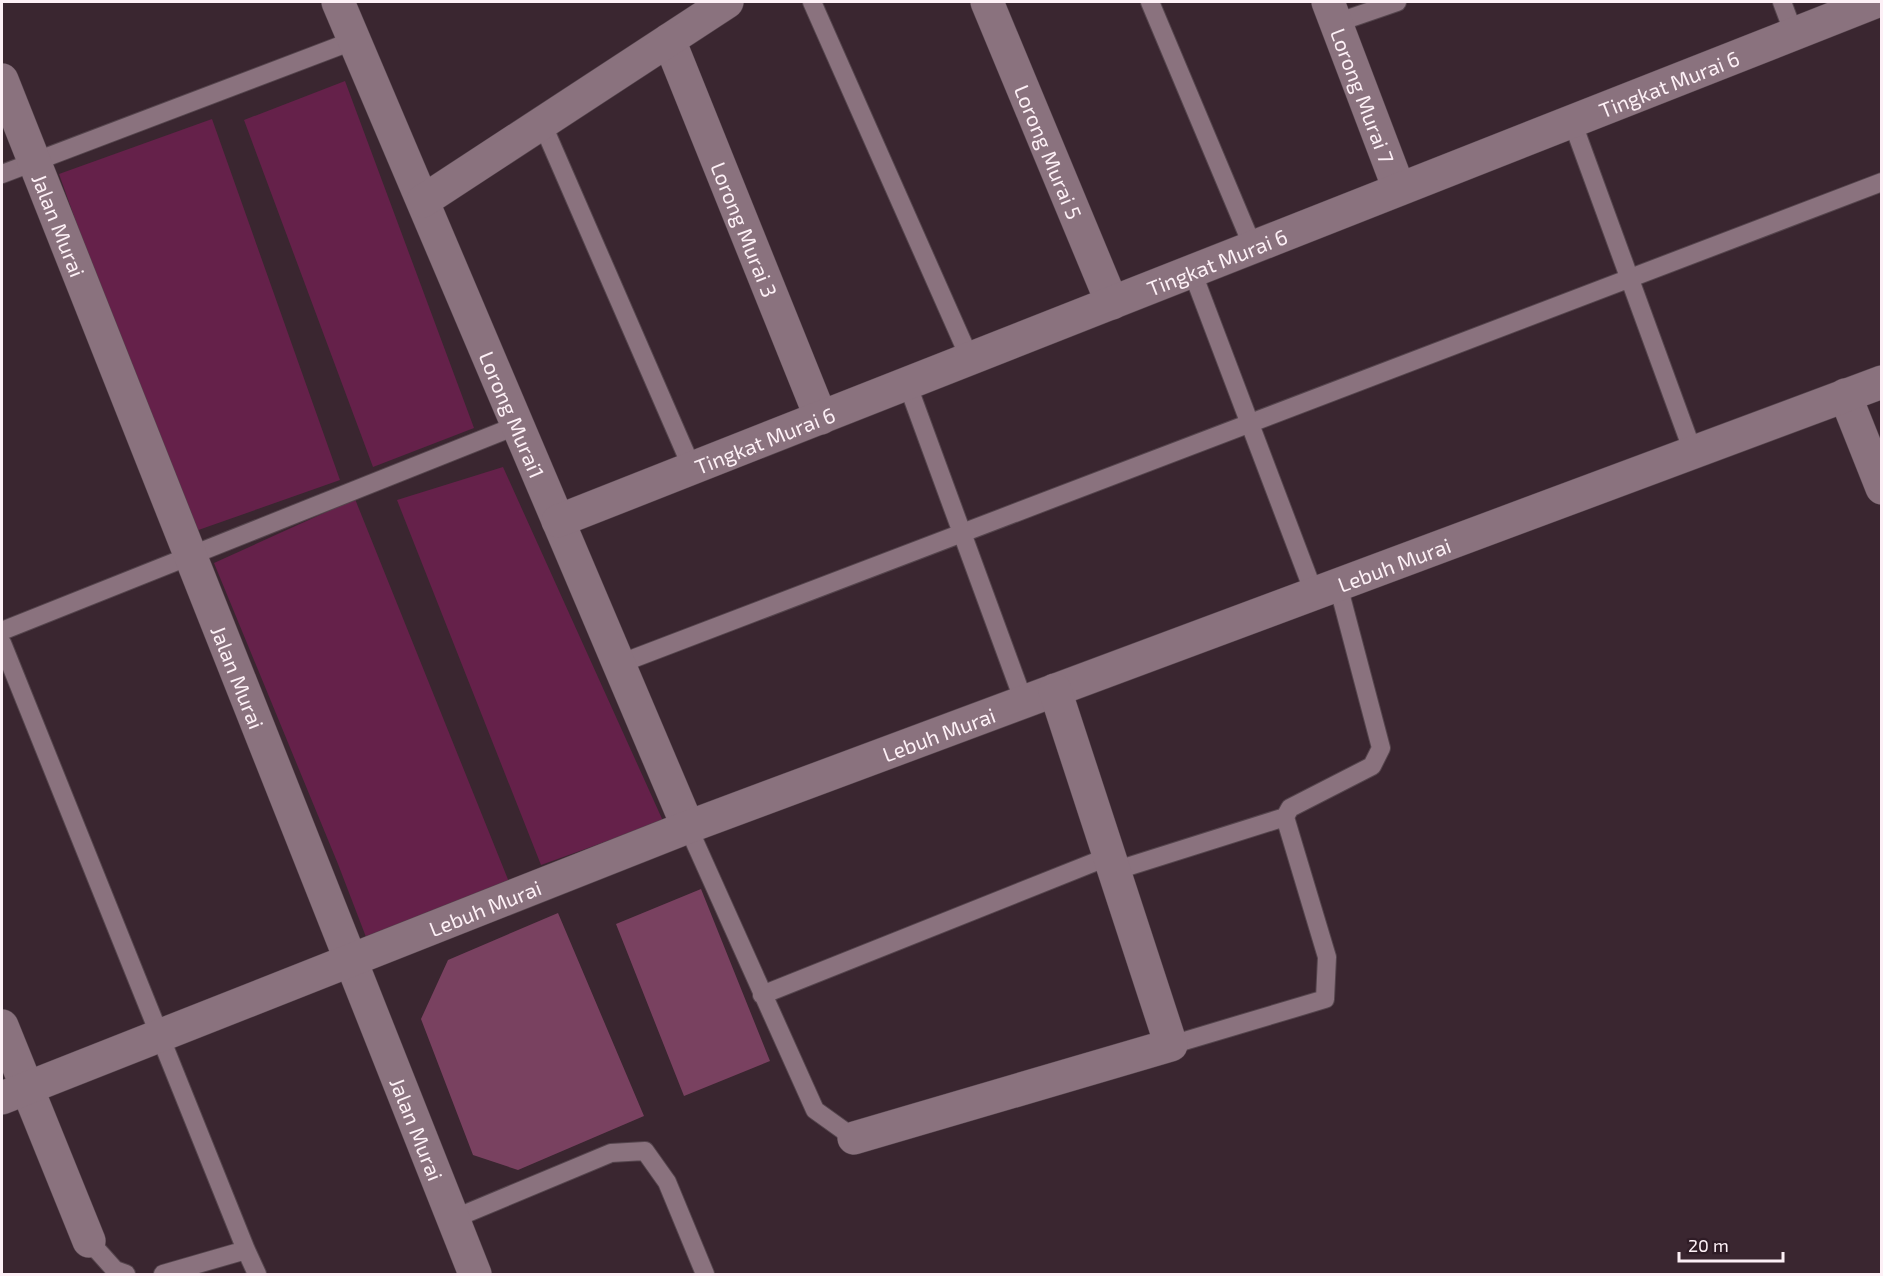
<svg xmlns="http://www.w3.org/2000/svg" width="1883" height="1276" viewBox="0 0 1883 1276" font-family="'Exo 2',sans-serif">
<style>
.green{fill:#794160}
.building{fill:#65214a}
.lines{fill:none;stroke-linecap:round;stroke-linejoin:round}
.service-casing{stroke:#55454d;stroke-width:20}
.minor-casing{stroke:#55454d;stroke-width:34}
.service{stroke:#8a727e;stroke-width:18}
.minor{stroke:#8a727e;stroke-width:33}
.labels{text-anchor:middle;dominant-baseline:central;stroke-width:5;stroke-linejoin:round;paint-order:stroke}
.street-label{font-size:21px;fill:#fdf0f6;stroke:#2f1c26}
</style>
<rect width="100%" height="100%" fill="#3a2630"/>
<path class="green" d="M701,889L770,1061L684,1096L616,924Z
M558,913L644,1116L518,1170L473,1155L421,1019L448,960Z"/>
<path class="building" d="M345,81L474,428L373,467L244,120Z
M212,119L340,480L187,534L59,174Z
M503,467L663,821L541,865L397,500Z
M355,499L509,882L366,937L338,864L214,563Z"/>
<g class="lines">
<g class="service-casing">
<path id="service" d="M812,2L970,359
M1150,2L1253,247
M1782,2L1794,34
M1336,23L1397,2
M1572,121L1693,452
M542,123L692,468
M2,174L355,40
M1192,271L1314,593
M907,383L1024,702
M2,631L518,425
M2,643L246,1250L257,1274
M619,664L1882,182
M688,827L815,1110L854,1138
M1114,871L1285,817
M762,995L1110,856
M1171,1045L1325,999L1327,957L1285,817L1290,808L1372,766L1381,748L1338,585
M453,1219L611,1153L645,1151L667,1182L705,1274
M89,1241L115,1270L126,1274
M163,1274L246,1250"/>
</g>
<g class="minor-casing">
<g id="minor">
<path id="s1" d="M338,2L688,827"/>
<path id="s2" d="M987,2L1112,303"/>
<path id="s3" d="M1328,2L1399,189"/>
<path id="s4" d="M669,40L821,418"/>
<path id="s5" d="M2,80L475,1274"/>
<path d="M423,201L727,2"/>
<path d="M1845,395L1882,488"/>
<path id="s6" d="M558,521L1875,2"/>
<path d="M2,1026L89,1241"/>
<path id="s7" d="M2,1098L688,827L1882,382"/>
<path d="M854,1138L1171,1045L1055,690"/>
</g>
</g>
<use href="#service" class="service"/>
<use href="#minor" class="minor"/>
</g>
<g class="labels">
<g class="street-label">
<text stroke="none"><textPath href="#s6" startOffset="1194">Tingkat Murai 6</textPath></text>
<text stroke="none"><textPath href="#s3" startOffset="100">Lorong Murai 7</textPath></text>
<text stroke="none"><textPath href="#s2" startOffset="162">Lorong Murai 5</textPath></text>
<text stroke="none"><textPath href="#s5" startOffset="156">Jalan Murai</textPath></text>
<text stroke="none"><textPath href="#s4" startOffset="204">Lorong Murai 3</textPath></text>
<text stroke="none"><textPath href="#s6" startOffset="708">Tingkat Murai 6</textPath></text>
<text stroke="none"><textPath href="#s1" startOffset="448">Lorong Murai1</textPath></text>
<text stroke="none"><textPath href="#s6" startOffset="222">Tingkat Murai 6</textPath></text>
<text stroke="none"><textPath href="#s7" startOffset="1491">Lebuh Murai</textPath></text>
<text stroke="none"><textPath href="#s5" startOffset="642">Jalan Murai</textPath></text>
<text stroke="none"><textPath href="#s7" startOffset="1005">Lebuh Murai</textPath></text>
<text stroke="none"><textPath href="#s7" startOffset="519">Lebuh Murai</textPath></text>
<text stroke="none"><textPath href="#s5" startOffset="1128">Jalan Murai</textPath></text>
</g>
</g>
<rect width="1883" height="1276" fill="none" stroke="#fdf0f6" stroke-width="6"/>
<path d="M1679 1252v9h104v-9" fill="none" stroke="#fdf0f6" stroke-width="3"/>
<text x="1688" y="1252" font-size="18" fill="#fdf0f6" stroke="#2f1c26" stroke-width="4.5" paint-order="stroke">20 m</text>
</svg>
